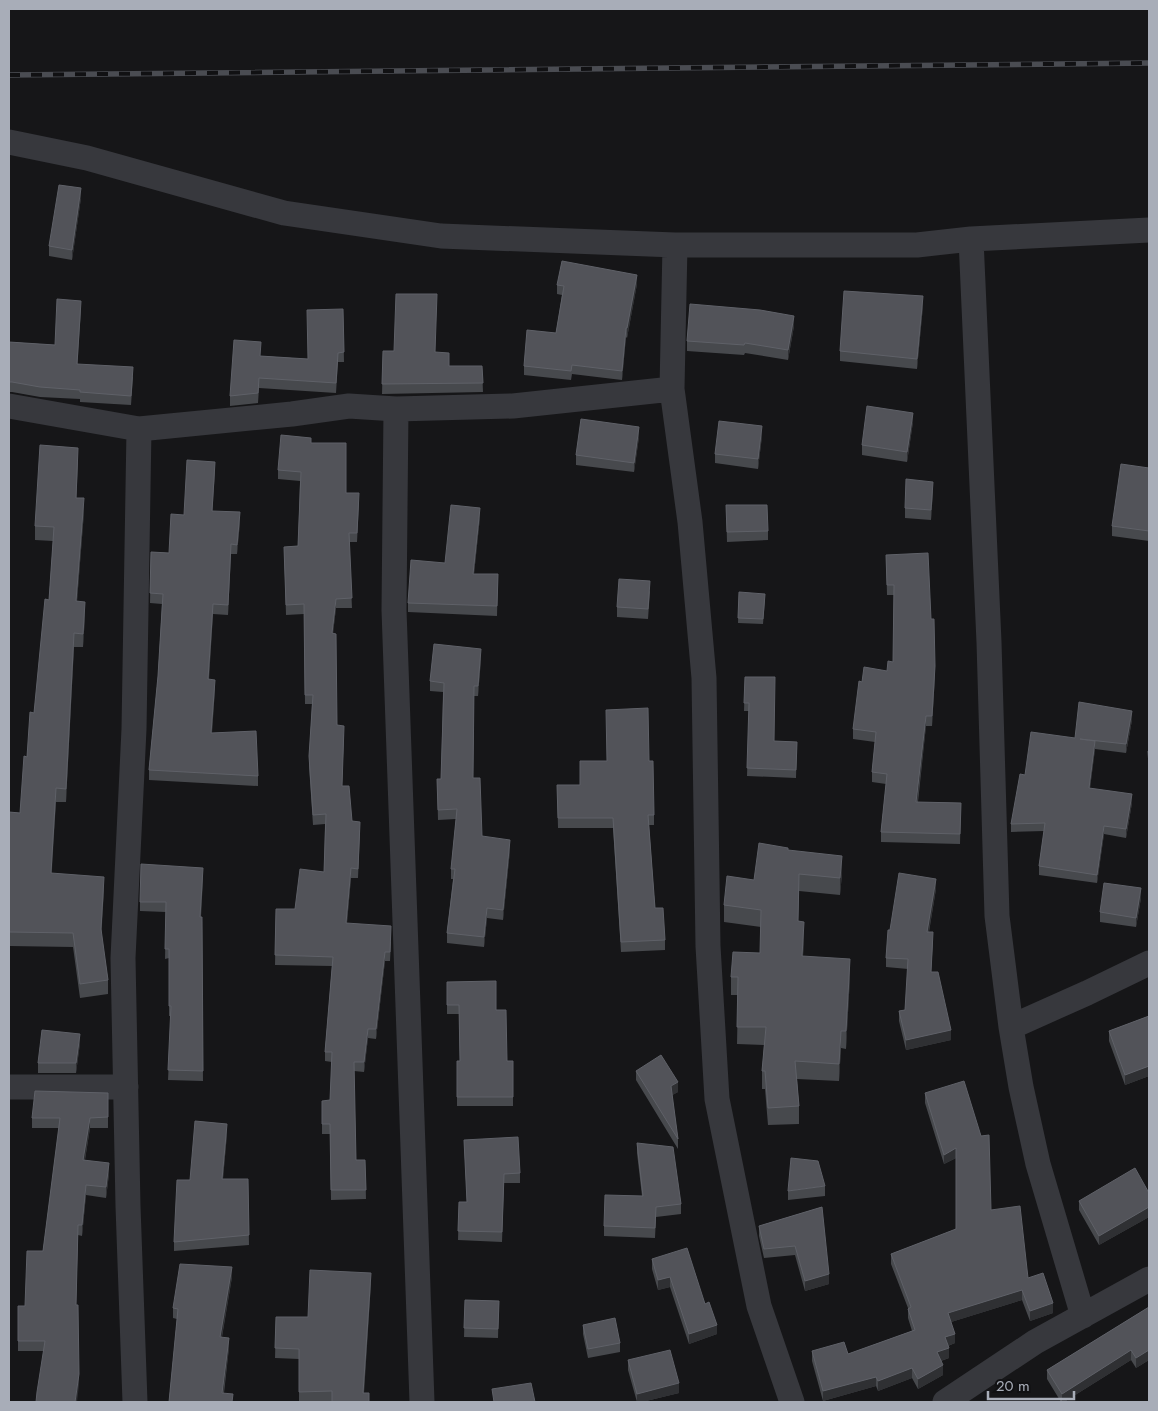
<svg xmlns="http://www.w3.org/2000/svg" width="1158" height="1411" viewBox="0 0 1158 1411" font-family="Jost,sans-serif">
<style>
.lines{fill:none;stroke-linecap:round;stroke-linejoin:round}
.street{stroke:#37383d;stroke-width:25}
.rail-casing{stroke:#4a4c52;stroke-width:5.5}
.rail{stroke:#111113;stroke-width:4;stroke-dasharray:11;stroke-linecap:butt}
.wall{fill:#47494d}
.shaded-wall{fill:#2f3033}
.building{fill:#525359;stroke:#5f6168}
</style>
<rect width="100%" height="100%" fill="#161618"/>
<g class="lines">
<path class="street" d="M9,142L87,158L284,213L441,236L675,245H917L971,239L1149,230
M971,239L989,642L997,916L1011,1027L1021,1087L1038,1164L1083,1316
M675,245L672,389L690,522L704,678L708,946L717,1099L759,1306L792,1402
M9,406L139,429L292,414L349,406L396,409L513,406L672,389
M396,409L394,610L422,1402
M1011,1027L1087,993L1149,963
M9,1087H126
M135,1402L128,1206L123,958L134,729L139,429
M945,1402L1035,1342L1149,1279"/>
<g class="rail-casing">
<path id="rail" d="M9,75L1149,63"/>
</g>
<use href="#rail" class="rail"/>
</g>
<path class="wall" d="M81,198L72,260L49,256V246Z
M637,284L627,338L626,337L622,380L572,374L571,380L524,375V366L556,333L562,295L557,294V285Z
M923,306L917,369L840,361V351Z
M343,309L344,362H338L336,393L259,388L258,403L230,406V396L261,356L308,359Z
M81,310L77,364L133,377L131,405L80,402V399L40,397L12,392H9V342L55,345Z
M794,326L788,360L745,353L744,355L687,351V341Z
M383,351L436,352L449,366H482L483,392L382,394Z
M913,422L907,462L862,455V445Z
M762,436L758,469L715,463V454Z
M639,437L634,472L576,465V455Z
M311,443L346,493L359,503L357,542H349L352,608H336L333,633L337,725L344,735L342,786L352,821L360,831L358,878H351L347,923L391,942L390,961H385L376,1039L368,1038L364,1072L354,1071L356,1160H365L366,1199L331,1200L330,1134H322V1110L330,1100L332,1062L325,1061V1052L332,966L275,965L276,909H295L324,872L325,824L313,825L309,766L312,704H305L304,614L286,615L284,547L298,546L300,481L278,479V470Z
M78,462L76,498L84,512L77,601L85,616L83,647H74L66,802H56L51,873L104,890L101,933L108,980V994L80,998L73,947L9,946V812L20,813L27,757L34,713L49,600L53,541L35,540V526Z
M1149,468V541L1112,536V526Z
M215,472L212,511L240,522L237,554H231L228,615L213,614L209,679L215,689L212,733L258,776V786L149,780V770L158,676L162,604L150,603L151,552L169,553L184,515Z
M933,491L931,520L905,518V508Z
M726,505L768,531V540L727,542Z
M480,517L474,574H498L497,616L408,612V603L445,563Z
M886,555L931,619L935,676L932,726H926L918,802L961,803L960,844L881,842V832L886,784L872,782V772L875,742L853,739V729L862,682L887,671L893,662L894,595H887Z
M650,591L648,619L617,617V607Z
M739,592L765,599L763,624L738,623Z
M481,659L478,696H474L473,778L482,836L510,850L503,920L487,918L484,947L447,943V933L453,879H451V869L456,819L438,820L437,779H441L443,692L430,691V681Z
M745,677L774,741L797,742L796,778L747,776L749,711H744Z
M1132,720L1126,753L1095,749L1090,788L1132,803L1126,838L1104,834L1097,883L1039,875V866L1044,831L1011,832V824L1025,775Z
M649,761L654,815V825H649L655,908L665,940V950L621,952L613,828H558L557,785H580Z
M788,850L842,874L840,895L799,891L798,921L804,939L803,956L850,977L846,1049L841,1048L839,1081L797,1079L799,1106V1124L768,1125L765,1089H762V1071L764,1045L737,1044L738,995H731V977L760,953L761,927L724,922V905L754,880Z
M203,878L201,917H202L203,1081L168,1080L171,1016H169V958L165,959L166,912L140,911V902Z
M936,889L929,932L933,942L931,972L951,1040L906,1050L899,1021V1011L905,1010L908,969L886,967V958L890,930Z
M1141,898L1136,927L1100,922V912Z
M447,982L496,1010L507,1061H513V1106H457V1061H460L459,1014H447Z
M1149,1016V1076L1125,1085L1109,1041V1031Z
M80,1043L76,1073H38V1063Z
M636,1071L678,1092L672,1095L678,1139V1149L636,1080Z
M108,1093V1128H90L85,1160L109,1174L106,1198L86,1195L82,1236L78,1235L76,1305L79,1385L43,1351H18V1306H25L43,1251L59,1128H32V1118Z
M925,1093L1028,1278L1053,1313L1030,1321L1022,1300L951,1322L955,1343L948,1346L949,1358L941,1361L943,1375L918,1389L912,1378L878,1391L876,1386L823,1401L812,1361V1351L848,1354L912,1331L908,1318V1308L891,1264V1254L956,1229V1158L944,1164L925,1103Z
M227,1134L223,1179H248L249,1245L174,1251V1242L190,1180Z
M464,1140L520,1173V1183H504L502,1242L458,1240L459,1202H467Z
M637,1143L681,1204V1214L656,1217L655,1238L604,1236V1226L642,1196L637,1153Z
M825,1186V1196L788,1200V1191Z
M1149,1193V1217L1099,1245L1079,1210V1201Z
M822,1207L829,1284L805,1291L795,1255L764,1258L759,1236V1226Z
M652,1259L705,1304L717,1334L689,1344L670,1287L658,1290L652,1269Z
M232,1277L222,1337L229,1348L224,1393L233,1402H169L177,1319L173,1318V1308Z
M371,1283L364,1393L332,1401H299V1359L275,1358L276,1317H308Z
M465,1300L499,1301L498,1338L464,1337Z
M1149,1307V1360L1136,1368L1131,1360L1064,1402H1061L1047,1379V1370Z
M583,1325L620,1343V1352L588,1358L583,1334Z
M628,1360L679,1393L642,1402H637L628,1370Z"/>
<path class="shaded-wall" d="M81,188V198L72,260V250Z
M637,275V284L627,338V328Z
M923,296V306L917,369V359Z
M81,301V310L77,373V364Z
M794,316V326L788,360V350Z
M626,328V337L622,380V371Z
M913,413V422L907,462V452Z
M762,426V436L758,469V459Z
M639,427V437L634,472V463Z
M78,448V462L76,512V498Z
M215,462V472L212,520V511Z
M933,482V491L931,520V510Z
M84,498V512L76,615V601Z
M480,508V517L473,584V574Z
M240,512V522L237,554V545Z
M231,544V554L228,615V605Z
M336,599V608L332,643V633Z
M85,602V616L83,647V634Z
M213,604V614L208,689V679Z
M74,633V647L66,802V789Z
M481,649V659L478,696V686Z
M935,666V676L932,726V716Z
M215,680V689L211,743V733Z
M1132,711V720L1126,753V744Z
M926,716V726L916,812V802Z
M1095,741V750L1089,796V788Z
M56,788V802L51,887V873Z
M1132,794V803L1126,838V829Z
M1104,826V834L1097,883V875Z
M510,840V850L503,920V910Z
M842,856V874L840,895V878Z
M203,868V878L200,927V917Z
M351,868V878L346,933V923Z
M104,877V890L101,943V929Z
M936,879V889L927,942V932Z
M1141,888V898L1136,927V918Z
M487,908V918L484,947V937Z
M804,922V939L802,974V956Z
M385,952V961L376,1039V1029Z
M850,959V977L846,1049V1031Z
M368,1029V1038L364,1072V1062Z
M951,1030V1040L906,1050V1040Z
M841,1031V1048L839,1081V1064Z
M80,1034V1043L76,1073V1063Z
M1149,1066V1076L1125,1085V1075Z
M678,1082V1092L671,1096V1086Z
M90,1118V1128L83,1171V1160Z
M227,1124V1134L222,1189V1179Z
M956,1148V1158L944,1164V1155Z
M109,1163V1174L106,1198V1187Z
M86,1185V1195L82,1236V1225Z
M1149,1207V1217L1099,1245V1236Z
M232,1267V1277L220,1347V1337Z
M371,1273V1283L363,1402V1393Z
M829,1274V1284L805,1291V1281Z
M670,1277V1287L658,1290V1280Z
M1022,1290V1300L948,1323V1313Z
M1053,1303V1313L1030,1321V1311Z
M717,1325V1334L689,1344V1334Z
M955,1334V1343L945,1347V1337Z
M229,1338V1348L222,1402V1393Z
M949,1348V1358L937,1362V1352Z
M1131,1350V1360L1064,1402H1062V1394Z
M1149,1350V1360L1136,1368V1358Z
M943,1365V1375L918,1389V1379Z
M912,1368V1378L878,1391V1381Z
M79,1374V1385L77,1402H75Z
M876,1377V1386L823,1401V1391Z
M679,1383V1393L642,1402H637V1394Z"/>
<path class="building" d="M59,185L81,188L72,250L49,246Z
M562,261L637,275L627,328H626L622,371L572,365L571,371L524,366L527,330L556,333L564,286L557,285Z
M844,291L923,296L917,359L840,351Z
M396,294H437L435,352L449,353V366H482L483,383L382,384L383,351H394Z
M57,299L81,301L77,364L133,367L131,396L80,392V390L40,387L12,382H9V342L55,345Z
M690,304L760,310L794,316L788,350L745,343L744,345L687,341Z
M343,309L344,352L338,353L336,383L259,378L258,393L230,396L234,340L261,342L260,356L308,359L307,310Z
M867,406L913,413L907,452L862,445Z
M581,419L639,427L634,463L576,455Z
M719,421L762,426L758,459L715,454Z
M281,435L311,438V443H346V493H359L357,533H349L352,598L336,599L332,633L336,634L337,725L344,726L342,786H349L352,821L360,822L358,869L351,868L346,923L391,926L390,952H385L376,1029H368L364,1062H354L356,1160H365L366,1190H331L330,1124H322V1101L330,1100L332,1052H325L333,957L275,955L276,909H295L300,869L324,872L326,814L313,815L309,756L313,695H305L304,604L286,605L284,547L298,546L301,472L278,470Z
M40,445L78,448L76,498H84L76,601L85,602L83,634L74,633L66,789L56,788L51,873L104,877L101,929L108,980L80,984L73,933L9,932V812L20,813L24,756L27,757L30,712L34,713L45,599L49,600L54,527L35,526Z
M187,460L215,462L212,511L240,512L237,545L231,544L228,605L213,604L208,679L215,680L211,733L256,731L258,776L149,770L158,676L163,594L150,593L151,552L169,553L171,514L184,515Z
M1121,464L1149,468V531L1112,526Z
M906,479L933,482L931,510L905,508Z
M451,505L480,508L473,574H498L497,606L408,603L411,560L445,563Z
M726,505H767L768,531L727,532Z
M928,553L931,619H934L935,666L932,716H926L916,802L961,803L960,834L881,832L887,774L872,772L876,732L853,729L859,681L862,682L864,667L887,671L888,661L893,662L894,585H887L886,555Z
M619,579L650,581L648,609L617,607Z
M739,592L765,594L763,619L738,618Z
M434,644L481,649L478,686H474L473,778H480L482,836L510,840L503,910L487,908L484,937L447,933L455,869H451L457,809L438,810L437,779H441L444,683L430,681Z
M745,677H775L774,741L797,742L796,770L747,768L749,703H744Z
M1079,702L1132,711L1126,744L1080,739L1095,741L1089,788L1132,794L1126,829L1104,826L1097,875L1039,866L1045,823L1011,824L1020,774L1025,775L1031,732L1075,738Z
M648,708L649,761H653L654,815H648L655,908H663L665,940L621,942L613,818H558L557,785H580V761H607L606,710Z
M1148,751H1149V766Z
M759,843L788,848V850L842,856L840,878L799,874L798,921L804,922L802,956L850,959L846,1031H841L839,1064L795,1061L799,1106L768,1108L765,1071H762L766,1027H737L738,977H731L733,952L760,953L761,910L724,905L727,876L754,880Z
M141,864L203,868L200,917H202L203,1071L168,1070L171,1006H169V949H165L166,902H140Z
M899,873L936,879L927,932H933L931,972H938L951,1030L906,1040L899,1011L905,1010L908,959L886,958L888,930H890Z
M1104,883L1141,888L1136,918L1100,912Z
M496,981V1010H506L507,1061H513V1097H457V1061H460L459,1005H447V982Z
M1149,1016V1066L1125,1075L1109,1031Z
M42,1030L80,1034L76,1063H38Z
M661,1055L678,1082L671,1086L678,1139L636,1071Z
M964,1081L981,1136L989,1135L991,1210L1020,1206L1028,1278L1043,1273L1053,1303L1030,1311L1022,1290L948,1313L955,1334L945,1337L949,1348L937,1352L943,1365L918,1379L912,1368L878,1381L876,1377L823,1391L812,1351L844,1342L848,1354L915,1330L908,1309L911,1307L891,1254L956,1229V1148L944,1155L925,1093Z
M35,1091L108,1093V1117L90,1118L83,1160L109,1163L106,1187L86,1185L82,1225H78L76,1305H78L79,1374L75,1402H36L37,1392L45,1341H18V1306H25L27,1251H43L60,1118H32Z
M195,1121L227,1124L222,1179H248L249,1235L174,1242L177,1180H190Z
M518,1137L520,1173L504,1174L502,1232L458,1231L459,1202H467L464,1140Z
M637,1143L673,1147L681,1204L656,1207L655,1228L604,1226L605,1195L643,1196Z
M791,1158L818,1161L825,1186L788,1191Z
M1135,1168L1149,1193V1207L1099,1236L1079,1201Z
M822,1207L829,1274L805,1281L795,1246L764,1249L759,1226Z
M687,1248L705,1304L709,1302L717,1325L689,1334L670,1277L658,1280L652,1259Z
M180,1264L232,1267L220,1337L229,1338L222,1393L233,1394L232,1402H169L178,1309L173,1308Z
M310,1270L371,1273L363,1393H369V1402H332V1391L299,1392V1349L275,1348L276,1317H308Z
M465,1300L499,1301L498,1329L464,1328Z
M1149,1307V1350L1136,1358L1131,1350L1062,1394L1047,1370Z
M615,1318L620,1343L588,1349L583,1325Z
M670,1350L679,1383L637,1394L628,1360Z
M531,1383L535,1402H494L492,1389Z"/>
<rect width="1158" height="1411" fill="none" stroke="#a8adb8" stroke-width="20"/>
<path d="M988 1391v8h86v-8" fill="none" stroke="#a8adb8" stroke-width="2.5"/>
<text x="996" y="1391" font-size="15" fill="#a8adb8" stroke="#111113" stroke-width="4" paint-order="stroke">20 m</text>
</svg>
